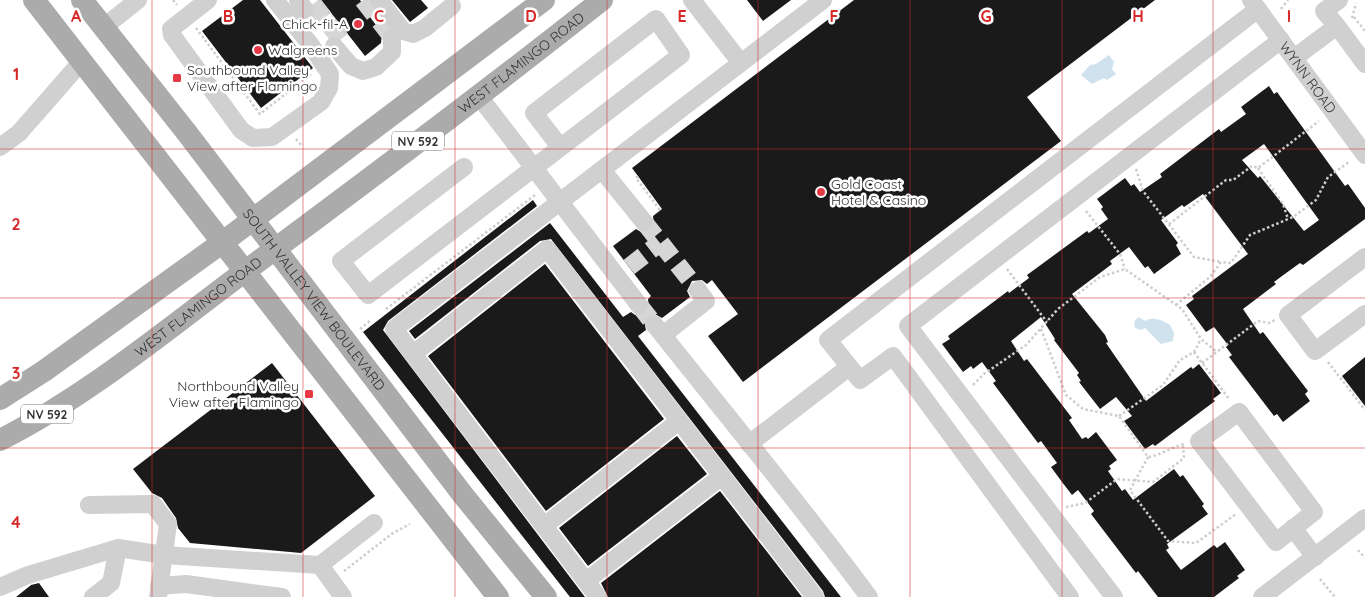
<svg xmlns="http://www.w3.org/2000/svg" width="1365" height="597" viewBox="0 0 1365 597" font-family="Quicksand,sans-serif">
<style>
.water{fill:#cfe2ee}
.building{fill:#1a1a1a;fill-rule:evenodd}
.lines{fill:none;stroke-linecap:round;stroke-linejoin:round}
.minor-tunnel{stroke:#d6d6d6;stroke-width:18;stroke-dasharray:18 9;stroke-linecap:butt}
.path{stroke:#cdcdcd;stroke-width:2.5;stroke-dasharray:2.5 2.5;stroke-linecap:butt}
.minor{stroke:#d0d0d0;stroke-width:18}
.major{stroke:#ababab;stroke-width:22}
.grid{fill:none;stroke:#d62828;stroke-width:1;stroke-opacity:0.55}
.poi-dot{fill:#e63946;stroke:#fff;stroke-width:2}
.labels{text-anchor:middle;dominant-baseline:central;stroke-width:5;stroke-linejoin:round;paint-order:stroke}
.shield{fill:#fff;stroke:#707070;stroke-width:1}
.shield-label{font-size:12px;font-weight:bold;fill:#333}
.poi-label{font-size:14px;fill:#333;stroke:#fff;text-anchor:start}
.street-label{font-size:14px;fill:#333;stroke:#fff}
.grid-label{font-size:16px;text-anchor:middle;font-weight:bold;fill:#d62828;stroke:#fff;stroke-width:5;stroke-linejoin:round;paint-order:stroke}
</style>
<rect width="100%" height="100%" fill="#fff"/>
<path class="water" d="M1109,55L1114,62L1112,69L1116,74L1107,80L1104,78L1092,84L1081,75L1090,65L1096,64Z
M1138,317L1146,321C1153,315 1163,321 1170,325L1174,333L1173,341L1161,344L1145,328L1141,330L1135,328L1134,322Z"/>
<path class="building" d="M243,0H260L313,68L261,108L202,31Z
M321,0H360L366,8L364,9L382,33L381,43L365,56Z
M392,0H421L428,8L410,22Z
M747,0H791L763,21Z
M854,0H1155L1027,97L1061,141L743,382L708,336L738,314L712,280L707,284L702,280L692,281L687,291L690,297L662,318L653,313L644,320L646,330L638,336L841,597H825L823,591L551,239L540,241L415,339L409,331L550,223L623,317L631,312L635,315L645,314L649,309L648,299L651,296L613,246L636,229L641,232L650,231L654,225L653,216L662,209L632,168Z
M1269,86L1274,94L1277,92L1345,186L1348,184L1365,208V219L1303,265L1300,263L1282,276L1274,282L1276,284L1243,309L1260,334L1263,332L1308,391L1305,394L1310,401L1283,422L1277,414L1274,416L1229,357L1232,355L1226,347L1228,345L1214,327L1206,332L1186,305L1194,299L1192,296L1248,254L1203,194L1184,207L1182,205L1161,220L1178,243L1176,245L1181,254L1154,274L1148,266L1145,268L1129,247L1110,261L1112,264L1072,294L1105,335L1108,342L1106,343L1146,401L1191,367L1193,369L1199,364L1221,393L1213,399L1215,401L1155,446L1153,444L1145,449L1124,421L1132,416L1116,397L1100,409L1079,382L1081,381L1077,375L1079,373L1054,340L1055,339L1041,317L1011,341L1024,361L1027,359L1072,418L1069,420L1082,439L1086,437L1088,439L1096,432L1117,460L1109,466L1111,469L1108,471L1122,491L1125,489L1133,500L1174,469L1180,477L1183,475L1204,504L1202,506L1208,514L1167,544L1169,548L1166,550L1181,570L1214,545L1217,548L1225,542L1245,570L1237,576L1239,578L1214,597H1158L1138,571L1136,573L1091,514L1094,511L1078,490L1072,495L1062,482L1051,467L1057,463L1041,441L1038,443L993,383L996,381L982,362L973,369L971,366L963,372L942,344L950,339L948,336L1008,291L1009,293L1029,278L1027,275L1087,231L1089,233L1108,219L1101,209L1103,207L1097,199L1125,178L1131,186L1134,184L1140,192L1162,177L1160,174L1219,129L1221,132L1246,114L1241,107ZM1264,144L1319,220L1304,231L1260,176L1258,178L1242,160Z
M533,200L537,206L388,321L383,330L585,597H570L363,332Z
M545,264L664,419L546,511L428,356Z
M1365,357V406L1342,376Z
M272,363L375,496L301,553L190,543L178,528L176,518L162,498L152,493L133,469Z
M677,436L707,474L588,566L559,528Z
M720,491L802,597H608L601,583Z
M39,583L49,597H16L31,585Z"/>
<g class="lines">
<path class="minor-tunnel" d="M363,0L392,37
M313,4L342,41
M644,222L698,290
M629,267L660,243
M639,305L654,324"/>
<path class="path" d="M173,0L177,5
M319,0L346,34
M1281,9L1288,0
M1354,17L1365,31
M1352,18L1356,3
M196,28L260,114L311,74
M296,139L302,146
M1258,168L1283,204L1288,219
M1136,169L1143,191L1194,257L1221,262
M638,176L636,178L660,210
M1086,211L1120,254L1125,269
M1169,224L1226,180H1233L1252,166L1258,168L1319,121
M1007,269L1047,322
M1176,305L1210,277L1221,262L1231,263L1250,235L1293,217L1316,200L1328,177L1349,162
M386,309L535,195
M360,329L371,320
M1041,329L1066,395L1083,409L1119,416L1148,457C1161,455 1171,447 1185,444
M1194,352L1229,399
M1328,362L1365,410
M1202,363L1258,321L1269,323L1275,320
M973,385L984,374L1026,345L1058,309L1100,277L1125,269L1182,309L1201,339L1217,352
M1119,416L1163,385L1180,360L1194,352L1201,339
M1148,457L1130,490L1168,541L1196,543L1236,514
M1066,507L1085,503L1117,479L1153,482L1184,458L1183,446
M1358,550L1365,558
M344,571L393,533L410,524
M1320,579L1335,597"/>
<g class="minor">
<path d="M208,0L171,29L172,35L241,130L253,138L272,137L321,102L329,88L330,74L310,44L275,0"/>
<path d="M298,0L305,10"/>
<path d="M379,0L403,31L413,34L425,28L452,6"/>
<path d="M692,0L741,63"/>
<path id="s1" d="M1251,0L1365,155"/>
<path d="M1337,26L1324,11L1339,0"/>
<path d="M104,27L138,0"/>
<path d="M334,46L351,66L363,71L376,67L392,52V37"/>
<path d="M1294,58L1337,26L1365,64"/>
<path d="M478,95L639,305"/>
<path d="M0,147L19,133L82,61"/>
<path d="M464,167L341,261L368,295L681,55L656,19L534,113L560,147"/>
<path d="M602,170L644,222"/>
<path d="M1365,257L1288,315L1315,351L1365,314"/>
<path d="M654,324C726,415 800,504 869,597"/>
<path d="M663,335L706,301L698,290"/>
<path d="M413,354L547,249L815,597"/>
<path d="M1239,412L1314,512L1276,542L1199,441Z"/>
<path d="M749,444L849,367"/>
<path d="M89,505L153,504L168,524L158,597"/>
<path d="M544,526L679,421"/>
<path d="M1293,528L1315,557"/>
<path d="M320,565L343,597"/>
<path d="M586,581L722,476"/>
<path d="M159,586L186,584L282,597"/>
<path d="M0,587L28,575L118,548L164,555L320,565L374,523"/>
<path d="M93,597L111,583L118,548"/>
<path d="M598,597L394,329L823,0"/>
<path d="M1070,597L893,356L860,380L828,340L1258,9"/>
<path d="M1114,597L908,326L1281,40"/>
<path d="M1262,597L1365,518"/>
</g>
<g class="major">
<path d="M34,0L498,597"/>
<path id="s2" d="M82,0L187,133L463,495L546,597"/>
<path d="M0,399L44,371L223,242L544,0"/>
<path id="s3" d="M0,440C85,397 160,335 236,278C359,187 482,95 602,0"/>
</g>
</g>
<path class="grid" d="M152,0V597M303,0V597M455,0V597M607,0V597M758,0V597M910,0V597M1062,0V597M1213,0V597M0,149H1365M0,298H1365M0,448H1365"/>
<g class="poi-dot">
<circle cx="358" cy="24" r="5"/>
<circle cx="258" cy="50" r="5"/>
<rect x="172" y="73" width="10" height="10" rx="2.5"/>
<circle cx="821" cy="192" r="5"/>
<rect x="304" y="389" width="10" height="10" rx="2.5"/>
</g>
<g class="labels">
<g class="shield">
<rect x="392" y="131.5" width="52" height="19" rx="4"/>
<rect x="21" y="404.5" width="52" height="19" rx="4"/>
</g>
<g class="shield-label">
<text x="418" y="141">NV 592</text>
<text x="47" y="414">NV 592</text>
</g>
<g class="poi-label">
<text x="348" y="24" text-anchor="end">Chick-fil-A</text>
<text x="268" y="50">Walgreens</text>
<text x="187" y="70">Southbound Valley<tspan x="187" dy="16">View after Flamingo</tspan></text>
<text x="831" y="184">Gold Coast<tspan x="831" dy="16">Hotel &amp; Casino</tspan></text>
<text x="299" y="386" text-anchor="end">Northbound Valley<tspan x="299" dy="16">View after Flamingo</tspan></text>
</g>
<g class="street-label">
<text stroke="none"><textPath href="#s3" startOffset="644">WEST FLAMINGO ROAD</textPath></text>
<text stroke="none"><textPath href="#s1" startOffset="96">WYNN ROAD</textPath></text>
<text stroke="none"><textPath href="#s2" startOffset="379">SOUTH VALLEY VIEW BOULEVARD</textPath></text>
<text stroke="none"><textPath href="#s3" startOffset="239">WEST FLAMINGO ROAD</textPath></text>
</g>
</g>
<g class="grid-label">
<text x="76" y="22">A</text>
<text x="228" y="22">B</text>
<text x="379" y="22">C</text>
<text x="531" y="22">D</text>
<text x="682" y="22">E</text>
<text x="834" y="22">F</text>
<text x="986" y="22">G</text>
<text x="1138" y="22">H</text>
<text x="1289" y="22">I</text>
<text x="16" y="80">1</text>
<text x="16" y="230">2</text>
<text x="16" y="379">3</text>
<text x="16" y="528">4</text>
</g>
</svg>
